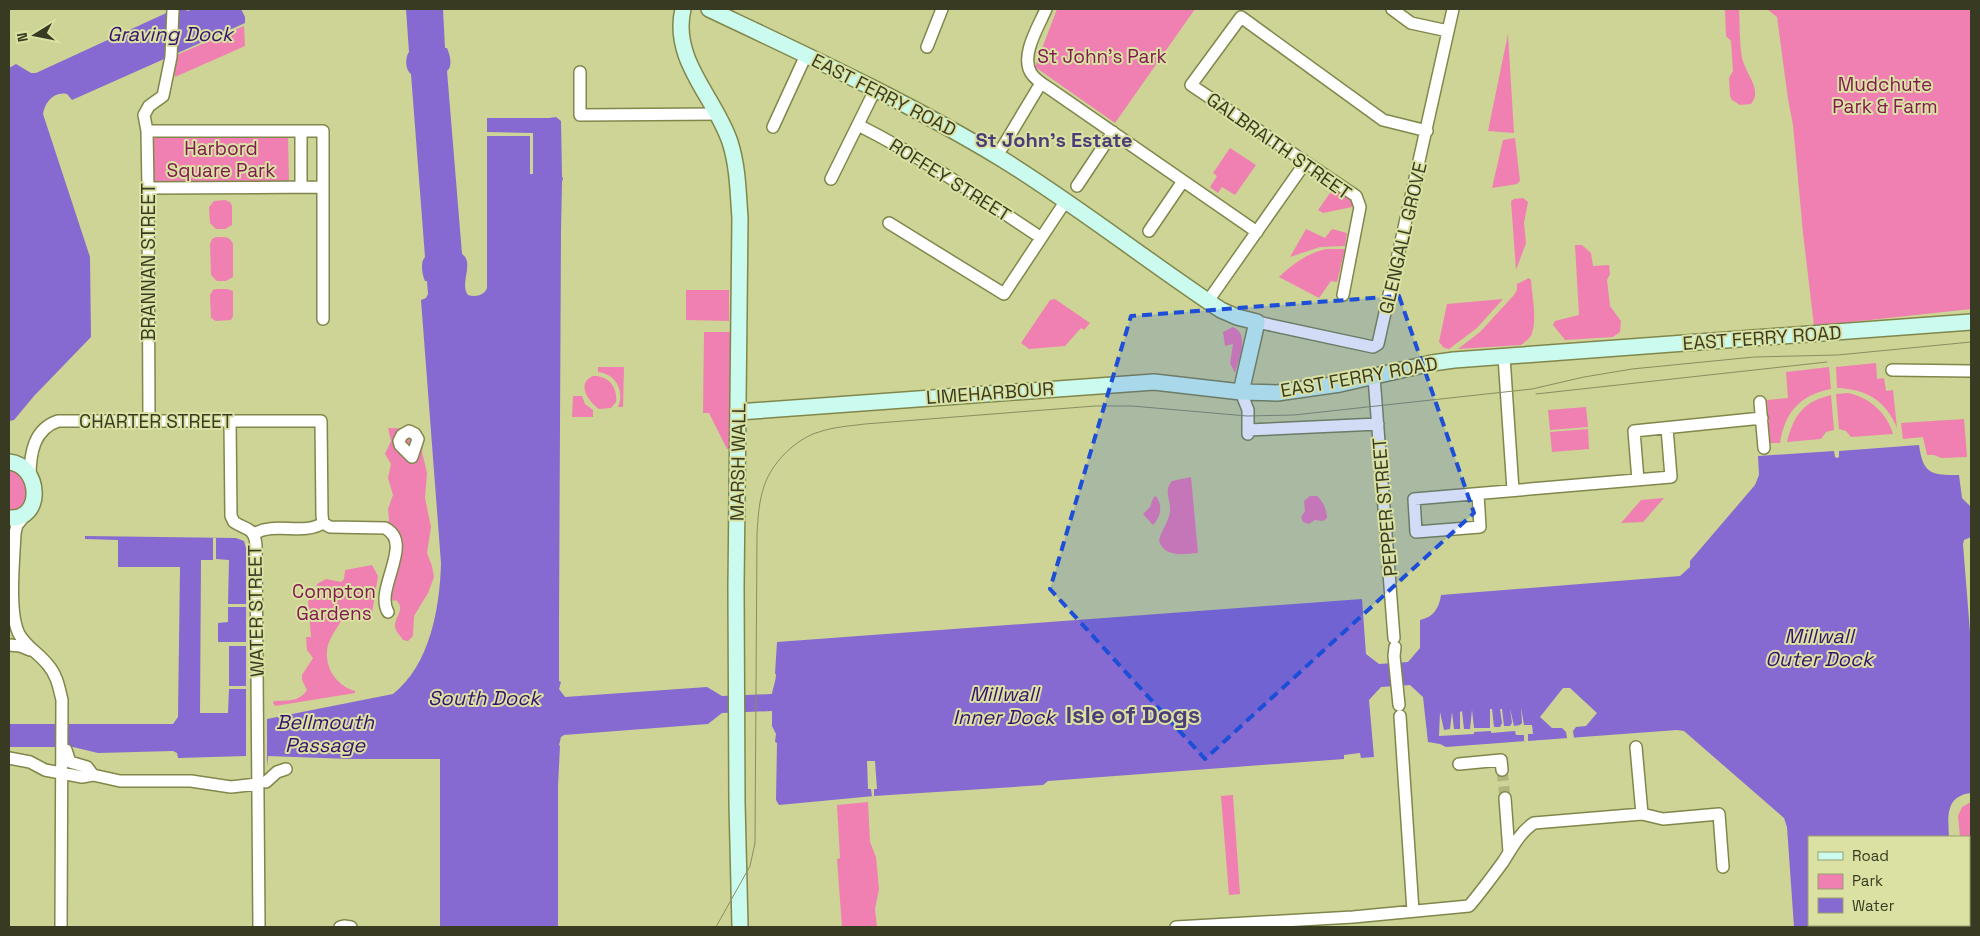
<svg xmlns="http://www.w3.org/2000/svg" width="1980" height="936" viewBox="0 0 1980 936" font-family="'Space Grotesk',sans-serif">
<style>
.green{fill:#ef80b1}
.water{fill:#866ad1}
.pier{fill:#cdd495}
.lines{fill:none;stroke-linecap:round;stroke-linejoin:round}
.street-tunnel{stroke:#afb57e;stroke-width:11;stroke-dasharray:11 5.5;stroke-linecap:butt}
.street-casing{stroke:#81874b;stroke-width:14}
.secondary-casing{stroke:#81874b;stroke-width:18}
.street{stroke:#fff;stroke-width:11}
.secondary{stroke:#cbfbef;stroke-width:15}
.tram{stroke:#898e60;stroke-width:1}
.marked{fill:#1d4ed8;fill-opacity:0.2;stroke:#1d4ed8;stroke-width:4;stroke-dasharray:10 6;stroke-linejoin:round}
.labels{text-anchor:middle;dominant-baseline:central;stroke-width:4;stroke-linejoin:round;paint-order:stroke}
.park-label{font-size:19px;fill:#821a51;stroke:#dae1a2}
.street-label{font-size:19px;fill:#383b21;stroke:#dae1a2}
.water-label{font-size:20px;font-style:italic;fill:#36106f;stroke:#dae1a2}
.neighbourhood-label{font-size:20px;font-weight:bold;fill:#4c3c79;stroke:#dae1a2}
.district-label{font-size:24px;font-weight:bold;fill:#4c3c79;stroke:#dae1a2}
</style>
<rect width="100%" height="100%" fill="#cdd495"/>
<path class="green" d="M1057,9H1195L1115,123L1035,67Z
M1725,9H1739C1740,23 1739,52 1744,64C1748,76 1762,91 1751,104L1740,105L1732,100L1730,96L1729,78L1733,71L1731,41L1726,36Z
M1767,9H1971V309L1814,326L1803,233L1793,125L1788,99L1777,17Z
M244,26L245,46L175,77L174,56Z
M1508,34L1514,133L1488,131Z
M154,134H288L289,183L154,185Z
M1515,138L1520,181L1517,184L1492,188L1503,140Z
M1230,148L1256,165L1235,195L1222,187L1218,193L1210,187L1217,176L1213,173Z
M1335,186L1353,198L1352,207L1323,213L1318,210Z
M1523,198L1528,202L1524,223L1526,243L1516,270L1511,201L1514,199Z
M225,200L230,202L232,206V225L225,229H216L210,223L209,207L214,201Z
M1306,229L1325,238L1332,229L1347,233L1345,246L1320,247L1290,257Z
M216,237C224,237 230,236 233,244V277L226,281H217L211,275L210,244L212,239Z
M1575,245H1582L1591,253L1593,266L1609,265L1610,274L1607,280L1610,306L1621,321L1620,332L1613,337L1565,340L1553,325L1555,321L1579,315Z
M1326,249H1345L1337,282L1331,281L1319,298L1279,277C1294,263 1306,254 1326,249Z
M1529,278L1531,280C1532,296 1537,318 1532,333C1531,338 1525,342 1521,345L1458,349L1480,332L1514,295L1517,290V284Z
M216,289H227L233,291V316L231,320L216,321L211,318L210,295L213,290Z
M686,290H729V321L686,320Z
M1055,299L1090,323L1084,330L1081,328L1065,346L1029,349L1021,343L1050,300Z
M1503,299L1477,328L1449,349L1444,348L1439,342L1447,304Z
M1233,327C1250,334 1239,359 1235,373L1230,363L1233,344L1225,346L1223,332Z
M704,332H733L731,448L727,449L709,413H703Z
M1876,363L1877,379L1884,378L1886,391L1893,390L1897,428C1886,401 1867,389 1837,388L1836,367Z
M598,367H624L623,407H618C625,391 616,374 598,372Z
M1829,367L1831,389C1800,395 1785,412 1780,443H1770L1767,400L1788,398L1786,372Z
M593,376C608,375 618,387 616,402L611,408L599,409C588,402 576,383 593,376Z
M1848,393C1869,397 1887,413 1893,434L1851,437L1846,431L1839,429L1836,394Z
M1831,395L1834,430L1826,432L1821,439L1787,442C1794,415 1803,402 1831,395Z
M573,396H582L585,404L593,410V417H572Z
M1586,407L1588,427L1550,430L1548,410Z
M1964,419L1967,457L1941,458L1934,455H1927L1923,437L1903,439L1901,423Z
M388,428L420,429L424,436L422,452L427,473L425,498L431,527L427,553L432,566L434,577L428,593L414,616L413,636L408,641L403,640C400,635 394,630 395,624C397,614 405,609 396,600L393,601L389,595L398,562L387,525L389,520L388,509L393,495L388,478L391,464L385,454L391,441Z
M1588,429L1589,449L1552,452L1550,432Z
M9,469L17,470L30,488L23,510L9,511Z
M1191,477L1198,553C1183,554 1165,558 1159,541C1161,530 1169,522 1170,511C1171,500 1163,491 1172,481Z
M1156,496C1163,506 1161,517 1153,525L1143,514L1150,507L1153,498Z
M1310,496H1317C1323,501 1327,510 1327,518C1323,522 1321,521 1315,520L1309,524L1303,522L1301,517L1305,511L1304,501Z
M1664,498L1643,522L1621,523L1641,500Z
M372,565L378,576L372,613L366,616L357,613L354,618L341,621C337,628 331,636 328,645C323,665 335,685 355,691V693L275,706L273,703L274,701C287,700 298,703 307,690L302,680V675L313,658L307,650L306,637H311L308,601L315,595L317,584L326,579L341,582L344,579L345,570Z
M1233,795L1240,894L1229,895L1221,796Z
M868,802L870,842L876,857L879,889L875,909L877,927H842L837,859L840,858L837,805Z
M1971,802V864H1969V837H1960L1958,816L1962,807Z"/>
<path class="water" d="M175,9H186L187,11L194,9H241L245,17V23L72,100L67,94C54,91 45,102 43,114L90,257L91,337L34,396L14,420L9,421V68L16,64L31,73H36Z
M404,9H443L445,48H447C450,55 453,66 447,71L462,254C475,263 459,283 468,295C475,297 484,296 487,288V118H549L556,117L561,121L562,177L563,178L562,182L561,231L559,619V681L561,682L559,689L565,697L707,687L722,696L772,694C773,687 776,681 776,674H775L777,642L1362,599L1366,654L1379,664L1408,662L1420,648V620C1434,617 1439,608 1441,595L1680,576L1690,567V561L1755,485L1759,475L1758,456L1834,451L1835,457L1837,458L1839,457V451L1919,445C1923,474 1931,475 1959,475L1962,498L1971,507V537L1964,540L1963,544L1971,645V793C1945,796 1948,817 1949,837H1809V925H1956V927H1794L1787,827L1784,818L1684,731L1677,730L1446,747L1440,744L1428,742L1423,697L1410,685L1381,687L1369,700L1374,757L1361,758L1360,753L1344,755V759L1048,781L1043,785L874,796L779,805L776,800L777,743L775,742L776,734L772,726V711L722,713L708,724L564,735L561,737L559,745L560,746L558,786V927H440V759H350L268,756L267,767H246V756L178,758L177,753L173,751L98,753L73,747H9V724H173L178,717L180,567H118V540L85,539V536L236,538L244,541L246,548V706H267V719L393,694C430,665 440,607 441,563L421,300L426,298L428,294L427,281H425C422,274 420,262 425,257L411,74C405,70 405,57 409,52L406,9Z"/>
<path class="pier" d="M487,132L533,133V174H530V136H487Z
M213,538H216V559L229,560L228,604H246V607H228V622L218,623V642H247V646H229V686H246V689H229L228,713H200L201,560H213Z
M1563,688H1570L1597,713L1586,726L1576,727L1573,731L1574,738H1567L1566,732L1562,728H1552L1540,717Z
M246,706H267V767H246Z
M1521,707L1524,725H1532L1533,734H1528V741H1524V735H1516L1515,731L1491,733V731L1474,732V734L1439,736L1440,712L1444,730L1450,729L1452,712L1454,729H1460V712L1462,711L1464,729H1470L1472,710L1474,728H1490V709H1492L1494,727H1500L1502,723L1500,709H1502L1504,726H1510L1512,723L1510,708L1514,726L1520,725L1522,723Z
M867,761H875L877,789H874V796L872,797L871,789H868Z"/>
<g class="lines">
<path class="street-tunnel" d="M1502,770L1505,798"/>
<g class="street-casing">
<path id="street" d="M1046,9C1039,26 1020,55 1031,73C1036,81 1046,86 1053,91L1257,232
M1392,9L1411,23L1448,31
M927,47L942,9
M580,72V115L719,114
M858,125C922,157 981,198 1040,237
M773,127L806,55
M147,131H323V319
M301,131V187
M1002,148L1041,83
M831,179L876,88
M1077,186L1113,132
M148,188L323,187
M889,223L1004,294L1065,202
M1149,231L1183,181
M1343,295L1360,207L1356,196L1191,85L1241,17L1383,120L1427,131
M1208,301L1305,163
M1257,322L1373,347L1378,344L1453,9
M1504,357L1513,490
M1892,370L1971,371
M1374,377L1394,638
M1241,392L1248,410V434
M1760,402L1764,448
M149,421L148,188L147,131L144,115L149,106L163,96L171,57L173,9
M230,421L231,516L234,522C246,530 255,527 256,546L259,927
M1248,430L1378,424
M409,431L415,434L418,439L412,457L400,445L399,441L402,435Z
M30,476C30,453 34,429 58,421H321L322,515L323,523
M1638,480L1634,431L1762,418
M1478,494L1480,527L1416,532L1414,499L1671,477L1667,428
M26,514L17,525L15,533C14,559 8,612 19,634C27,648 39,653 48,665C57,675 59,688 62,700L61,927
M323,523L330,527L385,528C415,543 374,589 388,612
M254,534C275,521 303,536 323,523
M9,645L20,646L30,650
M1395,647L1394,656L1399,705
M1400,716L1413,911
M1636,747L1642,814
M66,750L70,762L87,767L93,775
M9,758L30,762L45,770L82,777L93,775L120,781H191L231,787L257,784
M1459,764L1501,760L1502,770
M266,782L277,772L286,769
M1505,798L1509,852
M340,927L344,926L351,927
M1176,927L1353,917L1469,906C1481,892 1492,877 1503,862C1512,848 1520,832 1534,823L1642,814L1663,819L1719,814L1723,867"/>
</g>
<g class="secondary-casing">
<path id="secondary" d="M683,9C671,60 715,97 730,142C738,167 738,192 740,218L736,587L737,803L740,927
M709,9C808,56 908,102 1002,159C1078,206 1147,261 1221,310L1237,317L1257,322L1241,392
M738,412L1154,382L1241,392L1277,393L1340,384L1432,363L1454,360L1971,322
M9,462C41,465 44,521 9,518"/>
</g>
<use href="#street" class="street"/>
<use href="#secondary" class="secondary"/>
<path class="tram" d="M1536,394L1827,362
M716,927L750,866L755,843L757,534C759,497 762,473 792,447C800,441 808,435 819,432C833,427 850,426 865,424L1095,406H1132L1247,416L1294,415L1532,389L1584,377L1632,369L1754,357L1838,355L1971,342"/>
</g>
<path class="marked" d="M1399,296L1474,513L1205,759L1050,589L1131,316Z"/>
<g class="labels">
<g class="park-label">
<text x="1102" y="56">St John's Park</text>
<text x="1885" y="84">Mudchute<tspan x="1885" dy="22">Park &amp; Farm</tspan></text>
<text x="221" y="148">Harbord<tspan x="221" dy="22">Square Park</tspan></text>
<text x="334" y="591">Compton<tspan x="334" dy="22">Gardens</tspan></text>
</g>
<g class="street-label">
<text transform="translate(884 95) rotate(27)">EAST FERRY ROAD</text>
<text transform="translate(1279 146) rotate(35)">GALBRAITH STREET</text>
<text transform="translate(950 180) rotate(32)">ROFFEY STREET</text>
<text transform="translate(1403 238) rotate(-77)">GLENGALL GROVE</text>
<text transform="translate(148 262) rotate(-90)">BRANNAN STREET</text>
<text transform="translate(1762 338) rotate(-4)">EAST FERRY ROAD</text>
<text transform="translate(1359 377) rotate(-10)">EAST FERRY ROAD</text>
<text transform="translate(990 393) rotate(-4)">LIMEHARBOUR</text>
<text x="156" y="421">CHARTER STREET</text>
<text transform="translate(738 462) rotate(-89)">MARSH WALL</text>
<text transform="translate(1385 507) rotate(-95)">PEPPER STREET</text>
<text transform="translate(256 611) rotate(-91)">WATER STREET</text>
</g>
<g class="water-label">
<text x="170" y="34">Graving Dock</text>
<text x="1819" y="636">Millwall<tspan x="1819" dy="23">Outer Dock</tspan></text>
<text x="1004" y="694">Millwall<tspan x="1004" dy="23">Inner Dock</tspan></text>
<text x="484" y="698">South Dock</text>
<text x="325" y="722">Bellmouth<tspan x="325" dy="23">Passage</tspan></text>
</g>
<g class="neighbourhood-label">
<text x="1054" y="140">St John's Estate</text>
</g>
<g class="district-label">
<text x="1133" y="714">Isle of Dogs</text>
</g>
</g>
<rect width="1980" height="936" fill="none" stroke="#383b21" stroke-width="20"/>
<rect x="1808" y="836" width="162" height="90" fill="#dae1a2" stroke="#999f6e"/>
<rect x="1818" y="852" width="25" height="8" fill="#cbfbef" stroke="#999f6e"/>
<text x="1852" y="861" font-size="15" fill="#383b21">Road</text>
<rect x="1818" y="874" width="25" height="15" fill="#ef80b1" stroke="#999f6e"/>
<text x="1852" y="886" font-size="15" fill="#383b21">Park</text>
<rect x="1818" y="898" width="25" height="15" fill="#866ad1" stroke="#999f6e"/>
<text x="1852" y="911" font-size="15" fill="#383b21">Water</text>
<g transform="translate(35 35) rotate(260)" stroke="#dae1a2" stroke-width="4" paint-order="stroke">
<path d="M0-4L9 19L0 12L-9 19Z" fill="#383b21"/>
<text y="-8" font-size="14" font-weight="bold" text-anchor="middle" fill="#383b21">N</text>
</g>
</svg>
